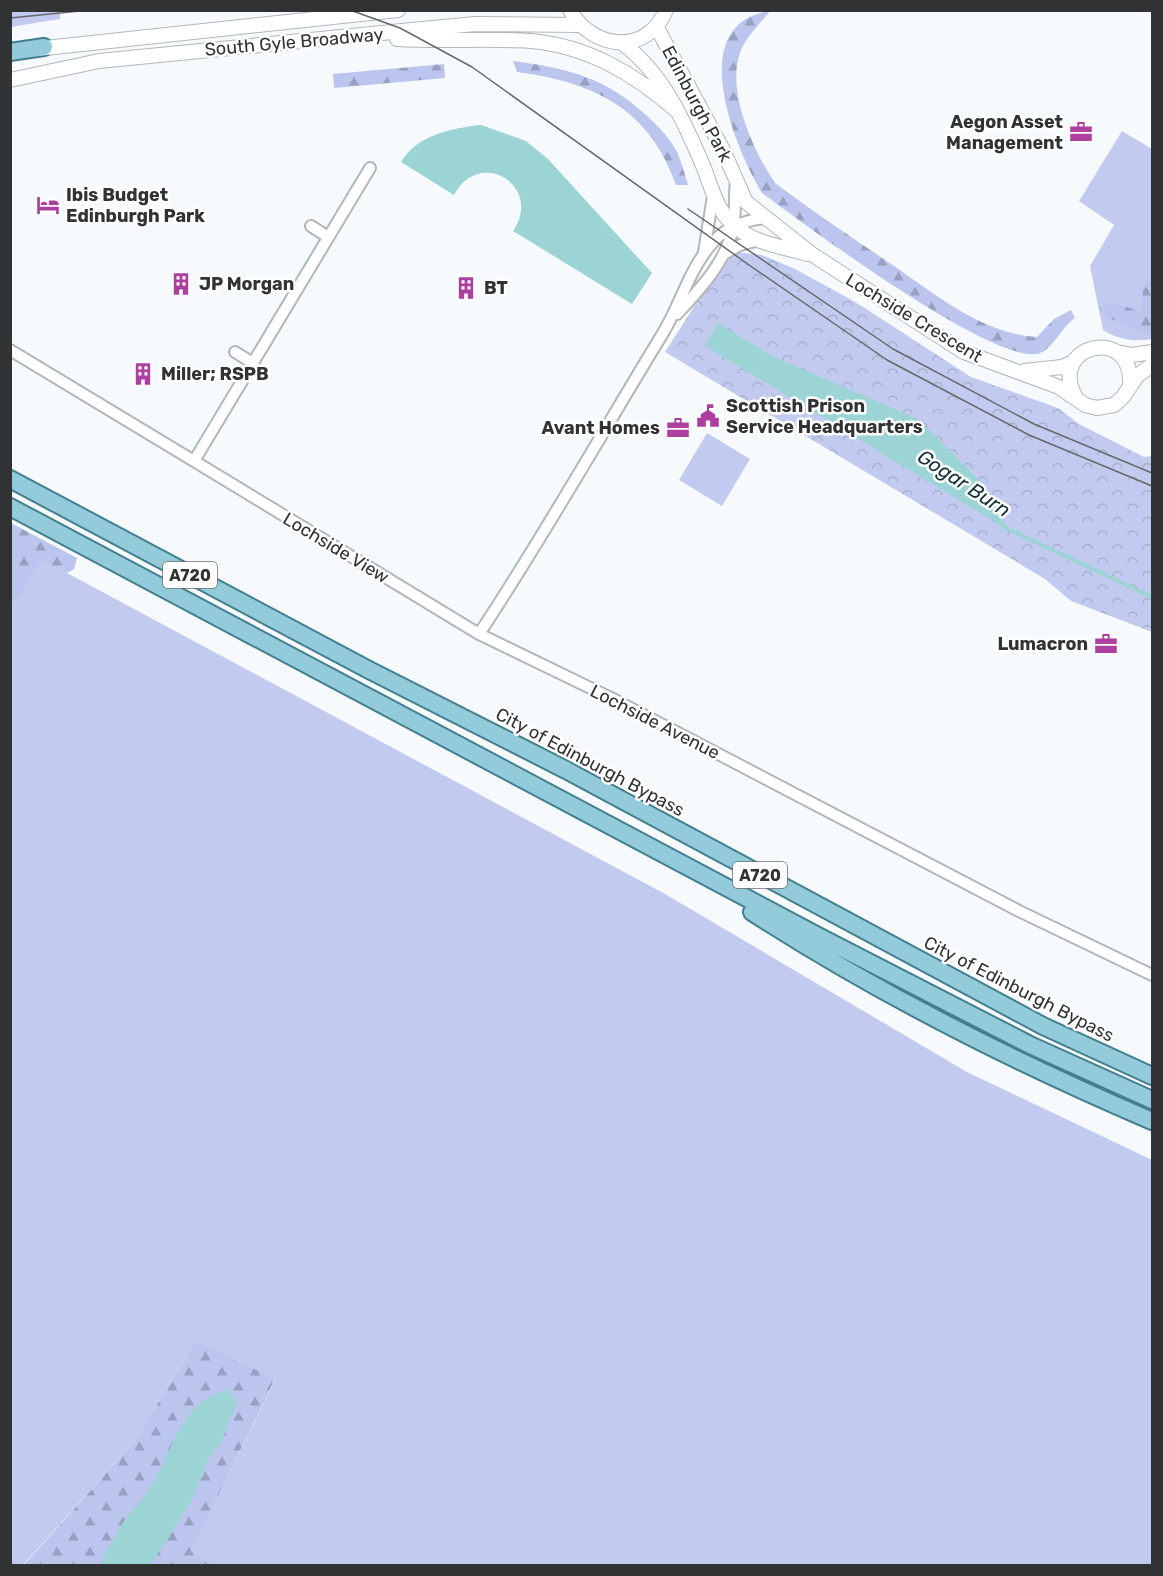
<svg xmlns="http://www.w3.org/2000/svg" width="1163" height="1576" viewBox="0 0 1163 1576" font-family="Rubik,sans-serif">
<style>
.green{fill:#c2cbef}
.forest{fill:url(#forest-firs)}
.park{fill:url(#park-crowns)}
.water{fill:#9cd4d5}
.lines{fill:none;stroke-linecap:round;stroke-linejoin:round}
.stream{stroke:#9cd4d5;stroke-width:4}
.minor-casing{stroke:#b3b7ba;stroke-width:14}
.tertiary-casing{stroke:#b3b7ba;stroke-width:16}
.primary-casing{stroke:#427f8f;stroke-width:20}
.minor{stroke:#fff;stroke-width:10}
.tertiary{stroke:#fff;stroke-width:14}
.primary{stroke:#93cbda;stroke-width:16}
.tram{stroke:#66686a;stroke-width:1.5}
.labels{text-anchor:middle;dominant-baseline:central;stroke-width:5;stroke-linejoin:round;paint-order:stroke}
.shield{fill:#fff;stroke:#6e7070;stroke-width:1.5}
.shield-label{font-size:16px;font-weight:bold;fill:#303233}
.street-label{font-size:18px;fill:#303233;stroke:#fff}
.poi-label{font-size:18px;font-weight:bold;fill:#303233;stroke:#fff;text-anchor:start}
.water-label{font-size:20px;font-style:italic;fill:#153233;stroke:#fff}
</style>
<defs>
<pattern id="forest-firs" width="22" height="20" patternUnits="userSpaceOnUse" patternTransform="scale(1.5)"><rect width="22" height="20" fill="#bbc5ed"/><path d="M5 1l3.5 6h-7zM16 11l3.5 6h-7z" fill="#98a1c1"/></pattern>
<pattern id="park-crowns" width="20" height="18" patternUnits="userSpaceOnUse" patternTransform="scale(1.5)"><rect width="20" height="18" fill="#c2cbef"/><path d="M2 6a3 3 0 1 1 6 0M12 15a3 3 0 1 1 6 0" fill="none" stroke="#a7afcd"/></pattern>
</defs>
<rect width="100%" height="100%" fill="#f6fafd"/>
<path class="green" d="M11,10L60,11V19L11,27Z
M1122,131L1152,149V339C1133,342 1120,340 1103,330L1090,266L1114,225L1079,201Z
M707,433L750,459L722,506L679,480Z
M41,559L665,894L967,1072L1152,1160V1565H214L190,1552L275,1380L196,1341L134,1442L23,1565H11L10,607Z"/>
<path class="forest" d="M770,11C760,24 745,38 740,53C726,91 754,152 775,183C812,211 850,236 888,262C933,292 981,334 1037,337L1054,319L1071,310L1075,318C1062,326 1051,353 1036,354C987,360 808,227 762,193C735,148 683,24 770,11Z
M513,61C566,68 605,77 646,115C658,126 671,139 678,154C682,164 685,175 688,185H676C649,108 593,82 517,72Z
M444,64L445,78L334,88L333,74Z
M1152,279V336L1104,316L1099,307C1116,300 1127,307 1142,313L1143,288Z
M11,523L77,558L74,569L67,573L41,560L11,607Z
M196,1341L275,1379L191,1551L214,1565L23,1566L134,1442Z"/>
<path class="park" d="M735,252L762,255L795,269L857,303L971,377L1058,408L1079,424L1144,457L1152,456V632L1071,601L1045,579L665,352L713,277Z"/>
<path class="water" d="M481,125L526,141L548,159L652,273L632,304L513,231C544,185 479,147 454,195L401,162C417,135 452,128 481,125Z
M718,323L772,356L918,419L984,485L1008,530L705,346Z
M228,1389L237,1402L222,1441L207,1461L193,1498L151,1565H99C106,1554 112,1541 119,1529C129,1513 143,1500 153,1484C175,1445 179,1405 228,1389Z"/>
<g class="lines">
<path class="stream" d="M1004,527L1152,597"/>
<g class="minor-casing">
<path id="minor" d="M311,226L328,237
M704,252L713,196
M724,254L740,245L759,240
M677,314C700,289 725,263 733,229C736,214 734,197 736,182
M10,350L194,461L370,168
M235,352L253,363
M194,461L479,634L613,699L1019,911L1152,975
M479,634C544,536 602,433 663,333C681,303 690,267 714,241C728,226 746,220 766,218"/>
</g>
<g class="tertiary-casing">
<path id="tertiary" d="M570,10C592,50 647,56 666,10
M656,26L723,150L746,202L813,255L964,352L1059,387L1085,405L1097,408L1114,405L1123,397L1137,376L1152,365
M397,39C442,42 487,38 531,41C589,46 636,75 678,112
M622,43C663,73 684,121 704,168C712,189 717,212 736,227C755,244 784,247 808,254
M36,49L398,10
M10,80L99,61L422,29L475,24L579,25
M1117,352L1132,355L1152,352
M1025,371L1062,367L1073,362
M1075,396C1048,344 1133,325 1130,384"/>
</g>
<g class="primary-casing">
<path id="primary" d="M10,52L44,47
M10,479L369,670L566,770L1043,1026L1152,1076
M10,507L820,937L1030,1045L1152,1100
M752,912C879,994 1014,1062 1152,1121"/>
</g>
<use href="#minor" class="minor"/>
<use href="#tertiary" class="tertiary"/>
<use href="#primary" class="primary"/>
<path class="tram" d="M350,10L400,28L472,67L749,265L887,360L1029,435L1152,486
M10,18L90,10
M688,209L893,349L1034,424L1152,473"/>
</g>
<defs>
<g id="office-bare" transform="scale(1.8)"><path d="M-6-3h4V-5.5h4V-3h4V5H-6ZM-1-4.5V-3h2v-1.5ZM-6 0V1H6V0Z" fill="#ad409f" stroke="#fff" stroke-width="2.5" paint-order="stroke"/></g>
<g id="hotel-bare" transform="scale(1.8)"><path d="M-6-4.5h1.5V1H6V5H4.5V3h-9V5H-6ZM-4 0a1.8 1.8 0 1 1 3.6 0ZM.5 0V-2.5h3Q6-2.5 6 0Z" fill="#ad409f" stroke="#fff" stroke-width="2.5" paint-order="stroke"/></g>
<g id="building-bare" transform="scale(1.8)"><path d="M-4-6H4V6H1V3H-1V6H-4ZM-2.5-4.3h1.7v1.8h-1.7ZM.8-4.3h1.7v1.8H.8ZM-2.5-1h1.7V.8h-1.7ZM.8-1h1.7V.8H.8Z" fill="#ad409f" stroke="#fff" stroke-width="2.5" paint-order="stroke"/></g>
<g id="civic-bare" transform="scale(1.8)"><path d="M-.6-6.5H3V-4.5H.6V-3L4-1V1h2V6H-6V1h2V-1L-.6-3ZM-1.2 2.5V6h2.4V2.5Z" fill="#ad409f" stroke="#fff" stroke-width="2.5" paint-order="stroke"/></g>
</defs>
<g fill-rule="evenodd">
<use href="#office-bare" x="1081" y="132"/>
<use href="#hotel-bare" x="48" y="205"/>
<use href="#building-bare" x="181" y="284"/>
<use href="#building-bare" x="466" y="288"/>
<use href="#building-bare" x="143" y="374"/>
<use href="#civic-bare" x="708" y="416"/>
<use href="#office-bare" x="678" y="428"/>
<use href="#office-bare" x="1106" y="644"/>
</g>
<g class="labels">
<g class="shield">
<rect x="163" y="562" width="54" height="26" rx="4.5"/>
<rect x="733" y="862" width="54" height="26" rx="4.5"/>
</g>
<g class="shield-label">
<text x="190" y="575">A720</text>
<text x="760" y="875">A720</text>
</g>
<g class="street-label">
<text transform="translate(294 42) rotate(-5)">South Gyle Broadway</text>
<text transform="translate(697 104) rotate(62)">Edinburgh Park</text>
<text transform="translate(914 318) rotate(31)">Lochside Crescent</text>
<text transform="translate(336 548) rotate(31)">Lochside View</text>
<text transform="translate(655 722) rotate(27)">Lochside Avenue</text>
<text transform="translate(590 762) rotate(28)">City of Edinburgh Bypass</text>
<text transform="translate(1019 989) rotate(27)">City of Edinburgh Bypass</text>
</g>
<g class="poi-label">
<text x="1063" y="122" text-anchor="end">Aegon Asset<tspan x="1063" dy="21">Management</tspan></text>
<text x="66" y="195">Ibis Budget<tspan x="66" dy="21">Edinburgh Park</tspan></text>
<text x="199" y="284">JP Morgan</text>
<text x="484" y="288">BT</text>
<text x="161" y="374">Miller; RSPB</text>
<text x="726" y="406">Scottish Prison<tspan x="726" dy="21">Service Headquarters</tspan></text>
<text x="660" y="428" text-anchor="end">Avant Homes</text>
<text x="1088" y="644" text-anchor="end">Lumacron</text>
</g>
<g class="water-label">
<text transform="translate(964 483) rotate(33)">Gogar Burn</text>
</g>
</g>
<rect width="1163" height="1576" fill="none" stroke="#303233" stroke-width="24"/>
</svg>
